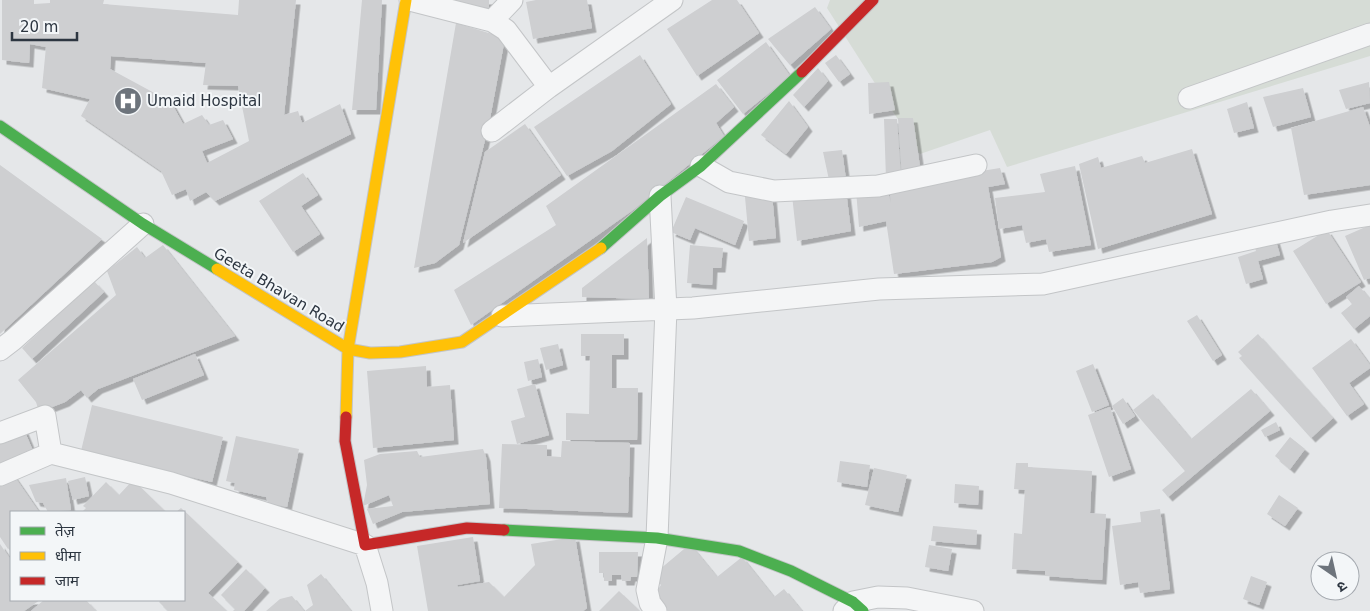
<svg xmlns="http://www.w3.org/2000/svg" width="1370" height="611" viewBox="0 0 1370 611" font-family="'DejaVu Sans','Noto Sans Devanagari',sans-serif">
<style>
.green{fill:#d6dcd6}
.building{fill:#cecfd1;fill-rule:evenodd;filter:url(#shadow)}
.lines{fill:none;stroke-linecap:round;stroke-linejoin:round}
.street-casing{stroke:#c3c5c7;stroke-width:23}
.fast-casing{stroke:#c3c5c7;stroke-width:13}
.slow-casing{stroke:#c3c5c7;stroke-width:13}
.jam-casing{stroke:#c3c5c7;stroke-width:13}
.street{stroke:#f4f5f6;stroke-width:21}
.fast{stroke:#4caf50;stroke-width:11}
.slow{stroke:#ffc107;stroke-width:11}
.jam{stroke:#c62828;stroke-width:11}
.labels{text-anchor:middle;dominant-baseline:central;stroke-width:4;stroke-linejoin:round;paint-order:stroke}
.poi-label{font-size:15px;fill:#2d3641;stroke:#f3f6f8;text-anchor:start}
.street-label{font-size:15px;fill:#2d3641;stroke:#f3f6f8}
</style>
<defs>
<filter id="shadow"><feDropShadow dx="4.5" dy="4.5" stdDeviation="0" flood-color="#0004"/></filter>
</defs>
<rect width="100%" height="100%" fill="#e5e7e9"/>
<path class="green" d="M830,0H1370V56L1007,167L990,130L920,154L827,8Z"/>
<path class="building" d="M2,0H34V4L50,3V0H104L103,4L238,15L239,0H296L284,115L298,111L302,123L340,104L351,134L215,201L206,192L190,201L186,189L172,195L161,171L81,116L90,99L42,88L46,47L30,44L29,63L2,60ZM111,56L206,63L203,85L238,86L249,141L207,163L202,151L233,139L223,120L209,125L202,115L183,124L171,102L110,69Z
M362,0H382L376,110H352Z
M455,0H489V8L455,3Z
M536,0H587L592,28L533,39L526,2Z
M712,0H737L759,33L697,76L667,29Z
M815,7L831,29L790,65L768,39Z
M456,23L505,38L489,124L459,245L435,263L414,268Z
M766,42L790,76L743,114L717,80Z
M640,55L671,104L612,151L567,176L534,127Z
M836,55L850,74L839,82L825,63Z
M818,68L828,81L804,107L793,95Z
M889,82L895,110L869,114L868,83Z
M1369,82L1370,103L1346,109L1339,90Z
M716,84L734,107L716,123L724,136L633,210L471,325L454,290L556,225L546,206Z
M1303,88L1311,117L1273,127L1263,97Z
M789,101L808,127L786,154L761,135Z
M1247,102L1254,128L1234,133L1227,109Z
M1363,107L1370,127V185L1304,195L1291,128Z
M898,118H913L921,174L902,178Z
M884,119H897L901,177L886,179Z
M525,124L561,175L463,243L485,152Z
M1192,149L1212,214L1098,249L1079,164L1098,157L1101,168L1142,156L1145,163Z
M842,150L846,180H829L823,152Z
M0,165L102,239L0,334Z
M1075,166L1091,245L1049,252L1046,239L1026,243L1022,225L999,229L995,198L1045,192L1040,174Z
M1000,168L1005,184L988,187L1001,257L992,262L894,274L886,221L859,227L856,190L887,188L891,203L889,186Z
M303,173L318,195L301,206L320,234L293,252L259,201Z
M846,191L851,231L797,241L792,195Z
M772,194L776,238L749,241L745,197Z
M686,197L744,221L735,245L695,228L690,240L671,232Z
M1370,225V278L1364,280L1345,236Z
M1327,230L1361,282L1326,304L1293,251Z
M647,238L649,299L582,297V288Z
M1275,238L1280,255L1258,261L1263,279L1246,284L1238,257L1256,251L1254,245Z
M163,245L235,336L98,389L87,398L81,390L65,402L39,412L36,402L18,380L116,295L107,271L137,247L145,258Z
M690,245L723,248L721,268H713L712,285L687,283Z
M94,281L104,292L32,359L22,348Z
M1359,286L1370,299V316L1354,329L1341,313L1352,304L1346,297Z
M1197,315L1222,355L1213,361L1187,321Z
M581,334H624V355H612V388H638L637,440H566V413L589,414L590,356H581Z
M1258,334L1333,418L1311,438L1239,358L1242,356L1238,352Z
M1351,339L1370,365V368L1349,383L1364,404L1347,416L1312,368Z
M558,344L563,365L546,370L540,348Z
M195,354L204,375L142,400L133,379Z
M538,359L542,377L528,381L524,362Z
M1093,364L1109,405L1092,412L1076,371Z
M426,366L427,387L450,385L454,440L373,448L367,371Z
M535,384L549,435L517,444L511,421L525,417L517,389Z
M1251,389L1270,411L1168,497L1162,490L1185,471L1133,410L1153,394L1191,439Z
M1123,398L1135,416L1123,424L1112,406Z
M92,405L223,437L212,482L81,451Z
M1110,407L1131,469L1109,477L1088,415Z
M1276,422L1280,430L1265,437L1261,430Z
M23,427L35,456L0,470V436Z
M236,436L299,449L287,507L268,503L266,497L234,490L235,483L226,481Z
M1290,437L1305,449L1290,469L1275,456Z
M562,441L630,443L628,513L499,508L502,444L547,445V456L561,457Z
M483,449L486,457L490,504L402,512L373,524L367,509L393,506L389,495L363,506L367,485L364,460L380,454L417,451L420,457Z
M840,461L870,465L867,487L837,482Z
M1016,463H1028V467L1092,471L1090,513L1106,514L1102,580L1045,576V571L1012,569L1014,533L1022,534L1025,490L1014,489Z
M874,468L907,475L898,512L865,505Z
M12,473L39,512H11V547L8,549L0,537V482Z
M85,477L89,496L73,500L68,481Z
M66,478L71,510L48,512L43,503L36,502L29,485Z
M133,480L166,512H82L86,508L83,506L106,482L119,495Z
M955,484L979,486L978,505L954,503Z
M1279,495L1298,508L1285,526L1267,514Z
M181,508L238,562L208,593L227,611H168L159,602L161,600H184V512H176Z
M1160,509L1170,589L1140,593L1138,582L1120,585L1112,526L1141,522L1140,512Z
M933,526L977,530L976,545L931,541Z
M473,537L480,581L457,585L458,587L489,582L504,597L535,565L531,544L575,537L587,608L583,611H428L417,546Z
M0,544L11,560V600H40L24,611H0Z
M690,544L717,577L742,557L774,597L784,589L802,611H668L654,595L661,585L653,575Z
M929,545L952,549L948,571L925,567Z
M599,552H638L637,577H631L630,581H622L621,575H612V581H604V573H599Z
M246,569L265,588L244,611H233L235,609L221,595Z
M321,574L351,611H305L313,605L307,585Z
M1251,576L1267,582L1259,605L1243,599Z
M619,591L640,611H599Z
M292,596L304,611H266L280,599Z
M44,600H86L96,611H31Z"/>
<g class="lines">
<g class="street-casing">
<path id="street" d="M410,0L492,21L506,30L549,87L672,0
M492,21L512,0
M1189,98L1370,34
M492,131L549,87
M701,166L729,182L774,191L878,186L976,165
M502,316L693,308L879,289L1043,284L1332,221L1370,215
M0,350L13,340L143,224
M0,433L45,416L51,453
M0,475L51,453L171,483L365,545L377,583L382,611
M656,611L650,603L647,590L657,538L666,309L660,196
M844,611L853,602L878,597L907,598L973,611"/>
</g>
<g class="fast-casing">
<path id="fast" d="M0,126L143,224L217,269
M601,248L660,196L701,166L802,72
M504,530L657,538L739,551L791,571L853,602L863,611"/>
</g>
<g class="slow-casing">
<path id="slow" d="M217,269L348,349L370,353L400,352L462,342L601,248
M346,417L348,349L406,0"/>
</g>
<g class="jam-casing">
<path id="jam" d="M802,72L873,0
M346,417L345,441L365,545L467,528L504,530"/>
</g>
<use href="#street" class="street"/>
<use href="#fast" class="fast"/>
<use href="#slow" class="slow"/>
<use href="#jam" class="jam"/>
</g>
<defs>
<g id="hospital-disc" transform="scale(1.4375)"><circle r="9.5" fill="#6d747c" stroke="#f3f6f8"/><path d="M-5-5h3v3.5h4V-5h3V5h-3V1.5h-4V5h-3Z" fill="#fff"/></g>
</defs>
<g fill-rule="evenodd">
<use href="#hospital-disc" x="128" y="101"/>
</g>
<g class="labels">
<g class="poi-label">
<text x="147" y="101">Umaid Hospital</text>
</g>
<g class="street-label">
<text transform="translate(279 290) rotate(31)">Geeta Bhavan Road</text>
</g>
</g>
<rect x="10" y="511" width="175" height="90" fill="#f3f6f8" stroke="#a4a9af"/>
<rect x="20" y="527" width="25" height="8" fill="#4caf50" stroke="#a4a9af"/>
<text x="55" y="536" font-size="15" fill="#2d3641">तेज़</text>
<rect x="20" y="552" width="25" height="8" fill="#ffc107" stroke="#a4a9af"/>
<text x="55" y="561" font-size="15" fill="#2d3641">धीमा</text>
<rect x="20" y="577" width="25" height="8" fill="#c62828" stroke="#a4a9af"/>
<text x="55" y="586" font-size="15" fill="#2d3641">जाम</text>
<g transform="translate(1335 576) rotate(146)"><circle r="24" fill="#f3f6f8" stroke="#a4a9af"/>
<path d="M0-4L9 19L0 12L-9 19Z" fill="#6d747c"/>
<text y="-8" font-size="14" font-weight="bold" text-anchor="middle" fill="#2d3641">उ</text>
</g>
<path d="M12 32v8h65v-8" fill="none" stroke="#2d3641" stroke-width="2.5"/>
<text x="20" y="32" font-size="15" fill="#2d3641" stroke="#f3f6f8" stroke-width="4" paint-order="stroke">20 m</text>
</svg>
